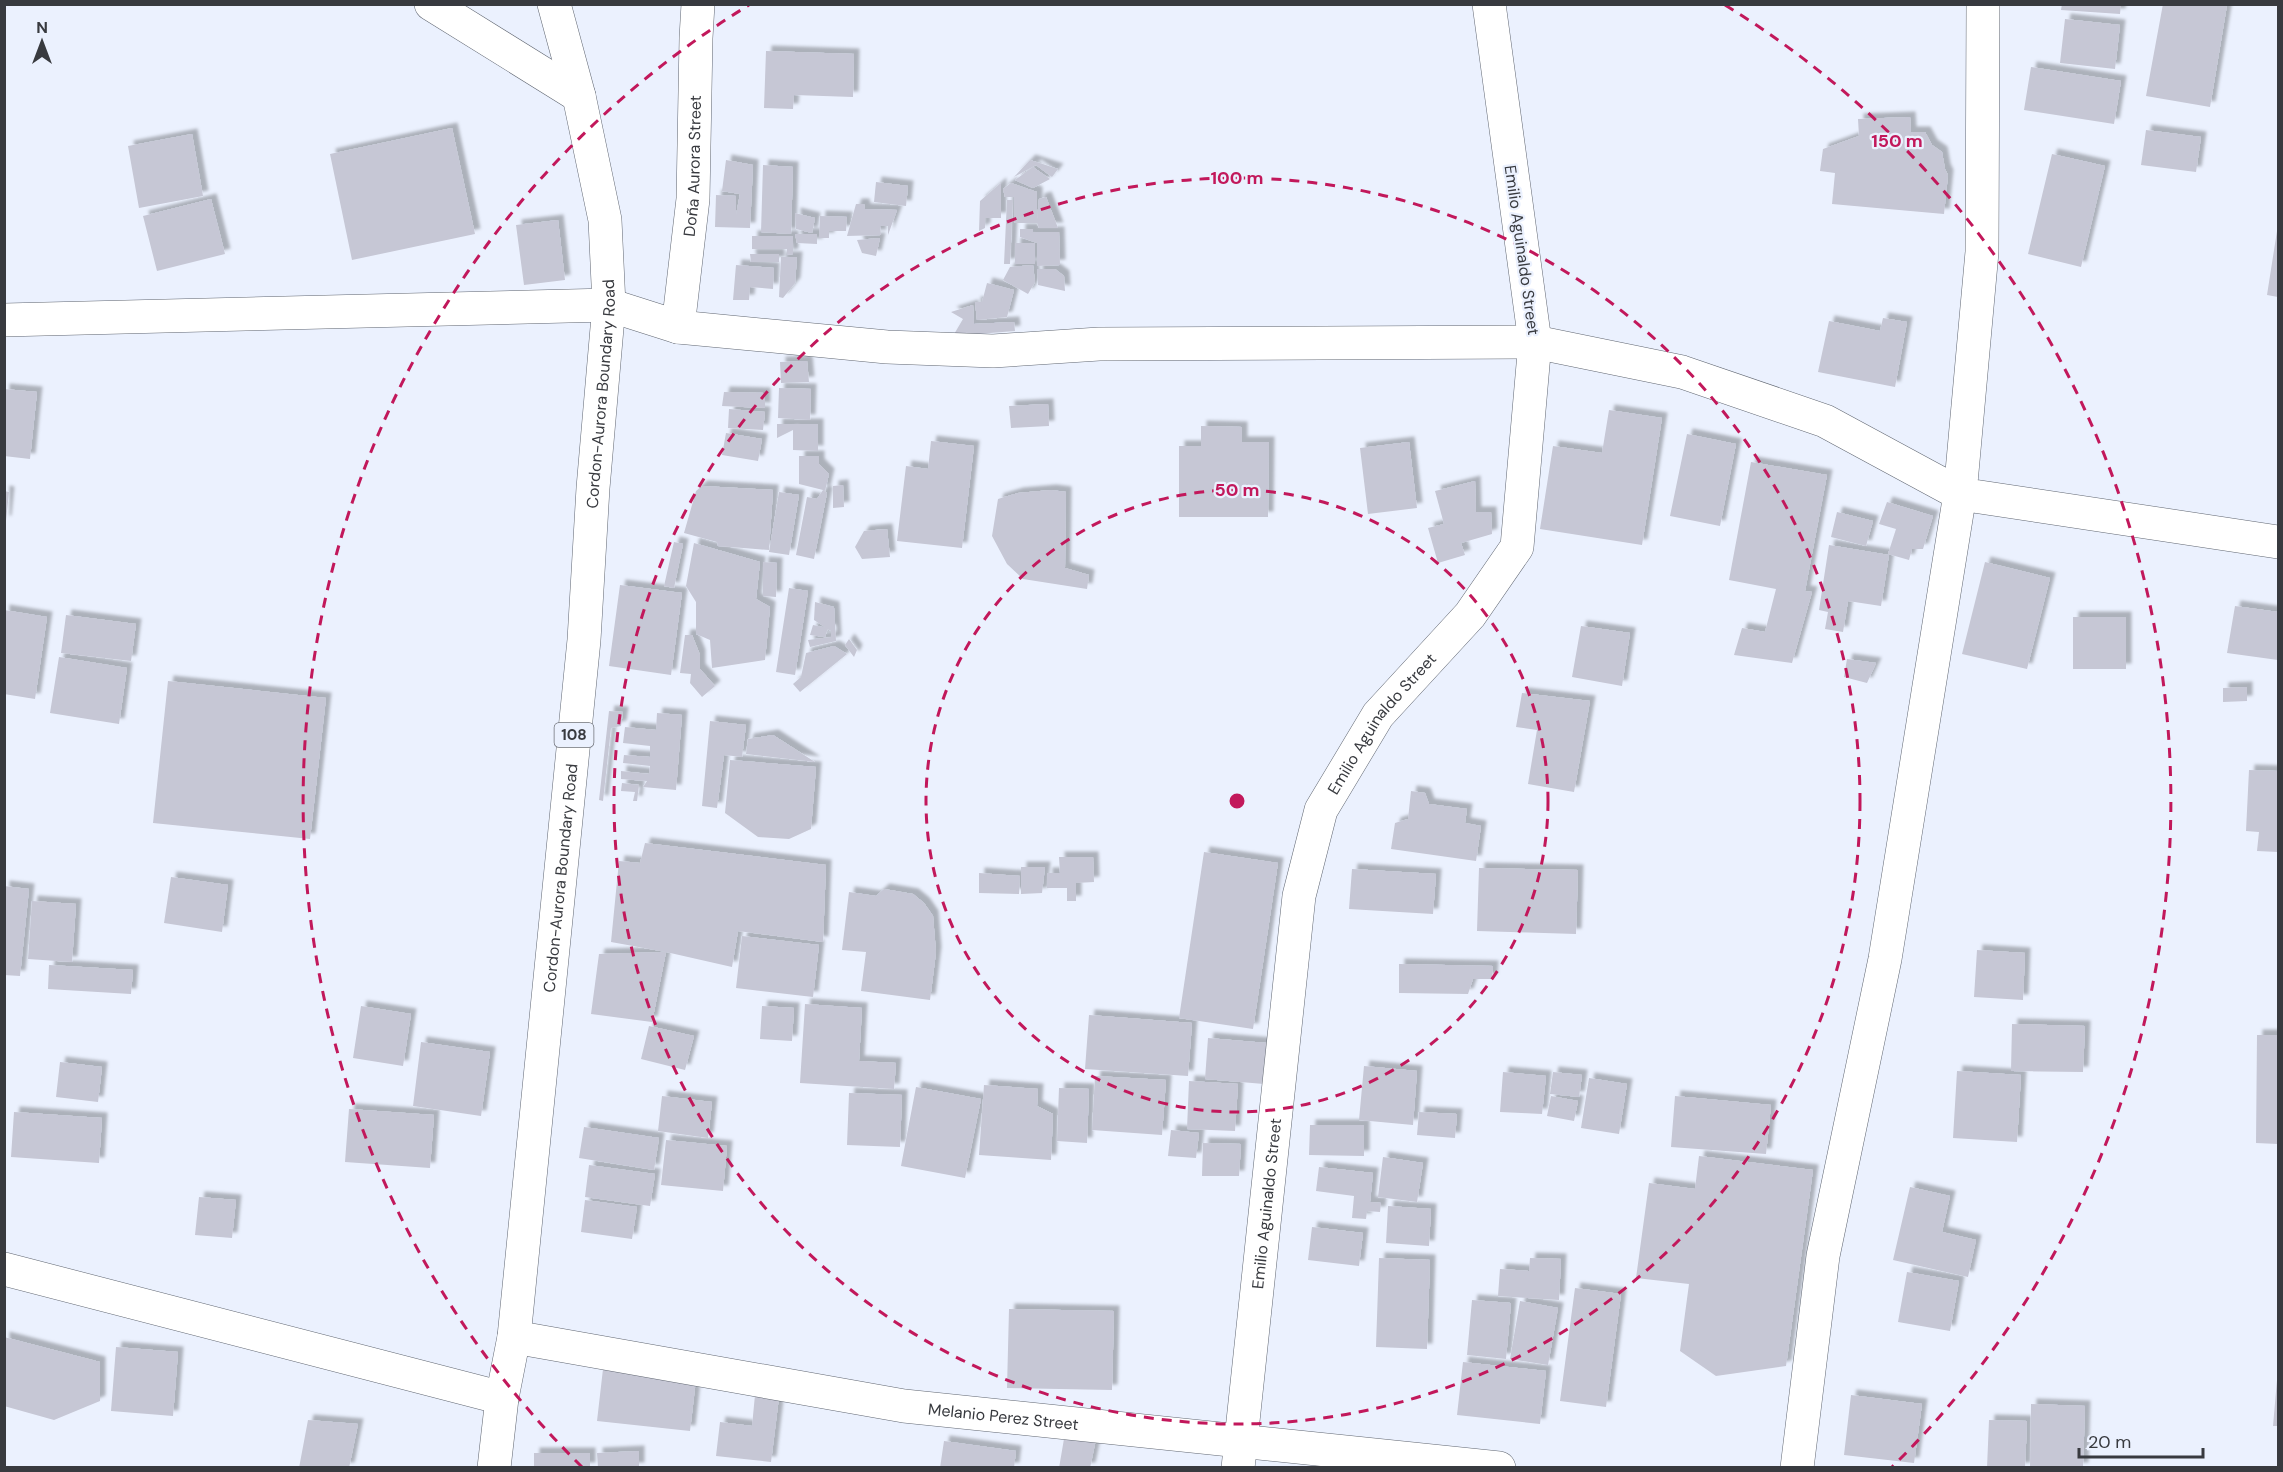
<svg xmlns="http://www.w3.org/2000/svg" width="2283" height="1472" viewBox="0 0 2283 1472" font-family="'DM Sans',sans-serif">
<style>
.building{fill:#c6c7d5;filter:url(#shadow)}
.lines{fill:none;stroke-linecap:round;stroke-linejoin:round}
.street-casing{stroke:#616772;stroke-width:34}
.secondary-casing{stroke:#616772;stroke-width:34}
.primary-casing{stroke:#616772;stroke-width:34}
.street{stroke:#fff;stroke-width:33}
.secondary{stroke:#fff;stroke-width:33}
.primary{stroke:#fff;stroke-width:33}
.ring{fill:none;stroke:#c2185b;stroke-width:3;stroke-dasharray:10 8}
.labels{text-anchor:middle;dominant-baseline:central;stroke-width:4.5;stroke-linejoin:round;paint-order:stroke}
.shield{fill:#ebf1fe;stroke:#6e7178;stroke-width:1.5}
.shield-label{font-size:15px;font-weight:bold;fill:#383a3f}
.street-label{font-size:16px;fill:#383a3f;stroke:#ebf1fe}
.centre{fill:#c2185b;stroke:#ebf1fe;stroke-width:3}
.ring-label{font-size:18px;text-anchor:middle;font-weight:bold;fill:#c2185b;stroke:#ebf1fe;stroke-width:4.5;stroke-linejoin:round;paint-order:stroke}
</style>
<defs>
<filter id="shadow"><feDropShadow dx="5.5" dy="-5.5" stdDeviation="1.5" flood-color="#0004"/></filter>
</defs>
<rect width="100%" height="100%" fill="#ebf1fe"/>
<path class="building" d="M2062,4H2121L2120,14L2061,10Z
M2163,4L2227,5L2210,107L2146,96Z
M2065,19L2120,25L2115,69L2060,63Z
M766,51L854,54L853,97L794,95L793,109L764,108Z
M2031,67L2121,81L2114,124L2024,110Z
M1910,117L1911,132H1925L1932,145L1942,152L1945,169L1948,175L1944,214L1832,204L1835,173L1820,171L1823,149L1859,136L1858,119Z
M452,128L475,234L352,260L330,154Z
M2146,130L2201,137L2196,172L2141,165Z
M192,134L203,196L139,208L128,146Z
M2052,154L2105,166L2081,267L2028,254Z
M726,160L753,165L750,228L715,227L716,195L736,196V215L740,194L722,191Z
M1030,160L1058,169L1052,177L1036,165L1014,177Z
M763,165L793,167L791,234L761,232Z
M1033,167L1050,179L1033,188L1015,180Z
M876,182L908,186L906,206L874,202Z
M1001,183V218H985V228L979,231L980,201Z
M1011,183L1037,192V219L1039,199L1046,197L1058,228H1039L1037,223H1014V197H1005L1003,189Z
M211,199L225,254L157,271L143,216Z
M1007,200H1013L1010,264H1004Z
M856,204H864L865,209L897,210L888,235V226H880L881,235L847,236Z
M795,213L815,218L812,233L796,229Z
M820,216L847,217L846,231H829V238H819Z
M558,220L565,280L524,285L516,225Z
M1020,229H1033V232H1059L1060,265L1037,266V243L1020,237Z
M2277,231H2278V297L2267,295Z
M795,234H817V244L797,243Z
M752,236H793V254L787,255V249H752Z
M880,238L876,256L862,253L857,240Z
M1015,243H1035V264H1015Z
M750,254H779V262H751Z
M781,257H797L795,283L783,298L779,297Z
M736,265L774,268L773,289L750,287L749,300H733Z
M1033,265L1035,282L1028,294L1003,280L1010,267Z
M1037,269H1055L1064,276L1065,291L1038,285Z
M987,283L1014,290L1007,317L977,320L975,302H982Z
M973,305L974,324L1014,322L1015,331L953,336L963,319L951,312Z
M1883,318L1907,322L1895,387L1818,372L1829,321L1880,331Z
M807,361L809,382L781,383L780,362Z
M779,388L811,389L810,420L778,418Z
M4,389L37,392L30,459L4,456Z
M724,392L765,393V408L722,406Z
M1048,404L1049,426L1011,428L1009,406Z
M729,409L765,412L763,430L728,428Z
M1609,410L1662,418L1642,545L1540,529L1553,446L1602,453Z
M777,424H818V451L793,450V430L777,438Z
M1201,426L1242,427V442H1269L1268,517H1179V446H1201Z
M726,433L762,439L758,461L722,455Z
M1687,434L1736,444L1720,526L1670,516Z
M931,441L974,446L962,548L897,541L906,466L928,469Z
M1409,442L1417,508L1368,514L1360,448Z
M799,456H819V464L829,474L825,491L823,490L827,493L814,559L796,555L807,497L817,499L823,490L799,484Z
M1751,462L1827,475L1805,591L1812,592L1792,663L1734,655L1742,628L1765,632L1776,589L1729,580Z
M1475,481L1476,512H1491L1492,534L1461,543L1465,555L1438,563L1428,528L1444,524L1435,491Z
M843,485L844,507L833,508V486Z
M702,486L773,490L769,550L718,546L717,542L684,533L696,491Z
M1051,490L1066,492L1065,568L1089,575L1087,589L1023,579L1007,564L992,536L998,499L1018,493Z
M4,491L9,492L6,521H4Z
M779,492L799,495L789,555L769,552Z
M1887,502L1933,516L1923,549H1912L1909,560L1888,554L1896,529L1879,524Z
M1837,512L1873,521L1866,546L1831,537Z
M887,529L890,557L862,559L855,547L864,531Z
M674,542L683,544L674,588L664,586Z
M694,543L760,562L756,599L770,607L765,660L712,668L710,640L696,634V602L686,586Z
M1829,545L1889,555L1881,606L1848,601L1843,632L1825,629L1828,612L1819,610Z
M763,562L777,563L776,597L763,596Z
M1985,562L2050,578L2027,669L1962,654Z
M620,585L682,593L671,675L609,666Z
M789,588L808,591L795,675L776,672Z
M815,602L834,607L836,641L810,647L808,640L831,637V631L814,620Z
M2235,606L2278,612V660L2227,653Z
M4,610L47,617L35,699L4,694Z
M66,615L136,624L131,661L61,653Z
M2073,617H2126V669H2073Z
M813,625L828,628L825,637L810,635Z
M1581,626L1630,633L1622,686L1572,677Z
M685,635H692L700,655V669L715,686L702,697L690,683L691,674L680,673Z
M849,639L857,650L854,657L845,645Z
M834,646L847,654L800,692L793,684L801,677L806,653Z
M59,657L127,668L119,724L50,713Z
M1847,659L1876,663L1867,683L1844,677Z
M168,681L326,698L310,839L153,823Z
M2247,687V701L2223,702V688Z
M1522,693L1590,701L1574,792L1528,784L1537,730L1516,727Z
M609,711L623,712L621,726L611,728L603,801L599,800Z
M657,713L682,715L676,790L643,787L647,781L621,779V771L649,774L650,766L623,763L624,755L650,757V746L623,743L625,727L656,730Z
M710,721L746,725L742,757L724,755L717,808L702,806Z
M773,735L815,762L746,754L748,739Z
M730,760L816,767L811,829L789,839L758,837L725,813Z
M2249,770L2278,771V852L2257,851L2259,832L2246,831Z
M622,783L639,785L637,801H633L635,792L621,791Z
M1411,791L1425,793L1429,804L1467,809L1465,823L1481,826L1476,861L1391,849L1395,823L1408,819Z
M645,843L826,865L823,942L738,931L732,967L666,952L652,1022L591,1014L599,954L666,952L611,942L619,861L640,863Z
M1204,852L1278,863L1253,1029L1179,1018Z
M1059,857H1093L1094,882L1076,883V901H1067V888H1047V873H1060Z
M1021,867H1045L1042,893L1021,894Z
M1479,868L1578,870L1576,934L1477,931Z
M1352,869L1436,874L1433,914L1349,909Z
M979,873L1020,876L1019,894L979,893Z
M171,877L228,885L222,932L164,923Z
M4,886L29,889L20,976L4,975Z
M884,889L913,894L924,903L933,916L936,952L930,1000L861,991L866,952L842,950L849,892L876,896Z
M32,901L76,904L72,962L28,959Z
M742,936L819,945L813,997L736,988Z
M1977,950L2025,953L2023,1000L1974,997Z
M1399,964L1493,966L1492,979H1473L1468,994L1399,993Z
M49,965L133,970L131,994L48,989Z
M805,1004L862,1008L859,1061L896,1063L894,1089L800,1083Z
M361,1006L411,1014L403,1066L353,1058Z
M762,1006L794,1008L792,1041L760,1039Z
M1089,1015L1192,1023L1188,1076L1085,1069Z
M2012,1024L2085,1026L2083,1072L2011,1071Z
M649,1026L694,1036L685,1070L641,1059Z
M2257,1035H2278V1144L2256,1143Z
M1208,1038L1267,1043L1264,1084L1205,1079Z
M421,1042L490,1052L481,1116L413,1106Z
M60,1062L102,1067L98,1102L56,1097Z
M1364,1066L1417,1071L1413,1125L1359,1120Z
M1957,1071L2021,1075L2017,1142L1953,1138Z
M1503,1072L1546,1076L1542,1114L1500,1112Z
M1553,1072L1582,1075L1579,1097L1550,1094Z
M1095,1076L1166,1080L1162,1135L1092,1130Z
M1589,1078L1627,1084L1619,1134L1581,1128Z
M1189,1081L1238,1084L1235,1131L1187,1129Z
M984,1085L1038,1089L1037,1106L1053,1114L1051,1160L979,1155Z
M916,1087L981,1099L965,1178L901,1166Z
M1059,1088L1089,1089L1087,1143L1057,1141Z
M849,1093L902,1095L900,1147L847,1145Z
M662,1096L712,1102L708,1138L658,1131Z
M1551,1096L1578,1101L1574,1121L1547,1116Z
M1675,1096L1771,1105L1766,1154L1671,1147Z
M349,1109L434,1115L430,1168L345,1162Z
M14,1112L102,1118L99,1163L11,1157Z
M1419,1112L1457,1114L1455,1138L1417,1135Z
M1310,1125H1364V1156L1309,1155Z
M584,1127L659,1138L654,1170L579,1158Z
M1171,1130L1199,1133L1196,1158L1168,1156Z
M666,1140L727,1146L723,1191L661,1185Z
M1203,1143L1241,1144L1239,1176H1202Z
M1699,1156L1813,1170L1786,1366L1716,1376L1680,1351L1689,1284L1636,1278L1649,1183L1695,1189Z
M1383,1157L1423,1163L1417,1202L1378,1197Z
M589,1165L655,1174L650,1206L585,1197Z
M1319,1167L1373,1173L1370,1202L1381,1203L1380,1212L1367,1211L1366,1219L1352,1218L1354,1196L1316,1191Z
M1910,1187L1950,1196L1942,1232L1976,1240L1968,1277L1893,1260Z
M199,1197L236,1200L232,1238L195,1235Z
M585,1200L637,1207L632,1239L581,1232Z
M1388,1206L1431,1209L1429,1246L1386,1243Z
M1312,1227L1363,1233L1359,1266L1308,1260Z
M1379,1258L1430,1260L1427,1349L1376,1347Z
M1530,1258L1561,1259L1559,1300L1498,1296L1500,1269L1529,1271Z
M1907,1272L1959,1281L1950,1331L1898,1322Z
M1575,1288L1621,1294L1606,1407L1560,1401Z
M1472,1300L1511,1303L1506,1359L1467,1355Z
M1520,1301L1558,1308L1548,1365L1510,1359Z
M1009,1309L1114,1311L1112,1390L1007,1388Z
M4,1337L100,1362V1401L54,1420L4,1406Z
M116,1347L178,1352L173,1416L111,1411Z
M1463,1362L1546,1371L1540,1424L1457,1415Z
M603,1369L696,1379L690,1431L597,1421Z
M2277,1380H2278V1426H2273Z
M755,1395L779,1397L771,1462L716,1456L720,1422L752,1426Z
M1851,1395L1922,1404L1914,1463L1844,1455Z
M2031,1404L2085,1406L2083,1468H2030Z
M308,1420L358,1424L349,1468H299Z
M1989,1420L2027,1421L2025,1468H1987Z
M1065,1433L1096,1439L1090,1468H1059Z
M944,1441L1016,1451L1014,1468H940Z
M639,1451V1468H598L597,1453Z
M534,1453H590V1468H534Z"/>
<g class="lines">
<g class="street-casing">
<g id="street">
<path d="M431,4L579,96"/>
<path d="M4,320L609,305"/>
<path id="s1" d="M678,327L693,199L696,38L698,4"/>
<path d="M4,1269L502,1398"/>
<path id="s2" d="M514,1337L904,1406L1499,1468"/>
<path id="s3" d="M1238,1468L1299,896L1321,810L1378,715L1470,615L1517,547L1535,342L1489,4"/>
</g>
</g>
<g class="secondary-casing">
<path id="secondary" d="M609,305L678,327L887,347L993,351L1099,344L1535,342L1682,372L1825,421L1960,494L2278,542
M1797,1468L1823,1256L1885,959L1960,494L1982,252L1983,4"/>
</g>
<g class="primary-casing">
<g id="primary">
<path id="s4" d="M494,1468L502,1398L514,1337L584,640L593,488L609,305L605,220L579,96L554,4"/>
</g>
</g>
<use href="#street" class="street"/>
<use href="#secondary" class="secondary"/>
<use href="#primary" class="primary"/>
</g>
<g class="ring">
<circle cx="1237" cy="801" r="311"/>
<circle cx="1237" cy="801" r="623"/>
<path d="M582 1467A934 934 0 0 1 749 5M1725 5A934 934 0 0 1 1892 1467"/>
</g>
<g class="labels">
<rect class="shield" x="554.5" y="723" width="39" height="24" rx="4.5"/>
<g class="shield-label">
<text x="574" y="735">108</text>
</g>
<g class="street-label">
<text stroke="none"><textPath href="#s1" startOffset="162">Doña Aurora Street</textPath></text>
<text transform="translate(1522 250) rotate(82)">Emilio Aguinaldo Street</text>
<text stroke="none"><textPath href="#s4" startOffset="1080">Cordon-Aurora Boundary Road</textPath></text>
<text stroke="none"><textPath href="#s3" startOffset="770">Emilio Aguinaldo Street</textPath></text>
<text stroke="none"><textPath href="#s4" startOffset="594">Cordon-Aurora Boundary Road</textPath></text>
<text stroke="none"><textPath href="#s3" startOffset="266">Emilio Aguinaldo Street</textPath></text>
<text stroke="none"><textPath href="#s2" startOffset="496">Melanio Perez Street</textPath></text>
</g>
</g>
<circle cx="1237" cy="801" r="9" class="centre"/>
<g class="ring-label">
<text x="1897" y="147">150 m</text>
<text x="1237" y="184">100 m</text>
<text x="1237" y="496">50 m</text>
</g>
<rect width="2283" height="1472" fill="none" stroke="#383a3f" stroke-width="12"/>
<g transform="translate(42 42)" stroke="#ebf1fe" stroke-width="4.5" paint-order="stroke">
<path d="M0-4.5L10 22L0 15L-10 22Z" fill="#383a3f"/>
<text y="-9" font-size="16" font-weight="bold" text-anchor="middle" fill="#383a3f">N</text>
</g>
<path d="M2079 1448v9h124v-9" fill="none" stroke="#383a3f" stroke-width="3"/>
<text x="2088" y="1448" font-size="18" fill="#383a3f" stroke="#ebf1fe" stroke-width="4.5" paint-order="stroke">20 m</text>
</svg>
